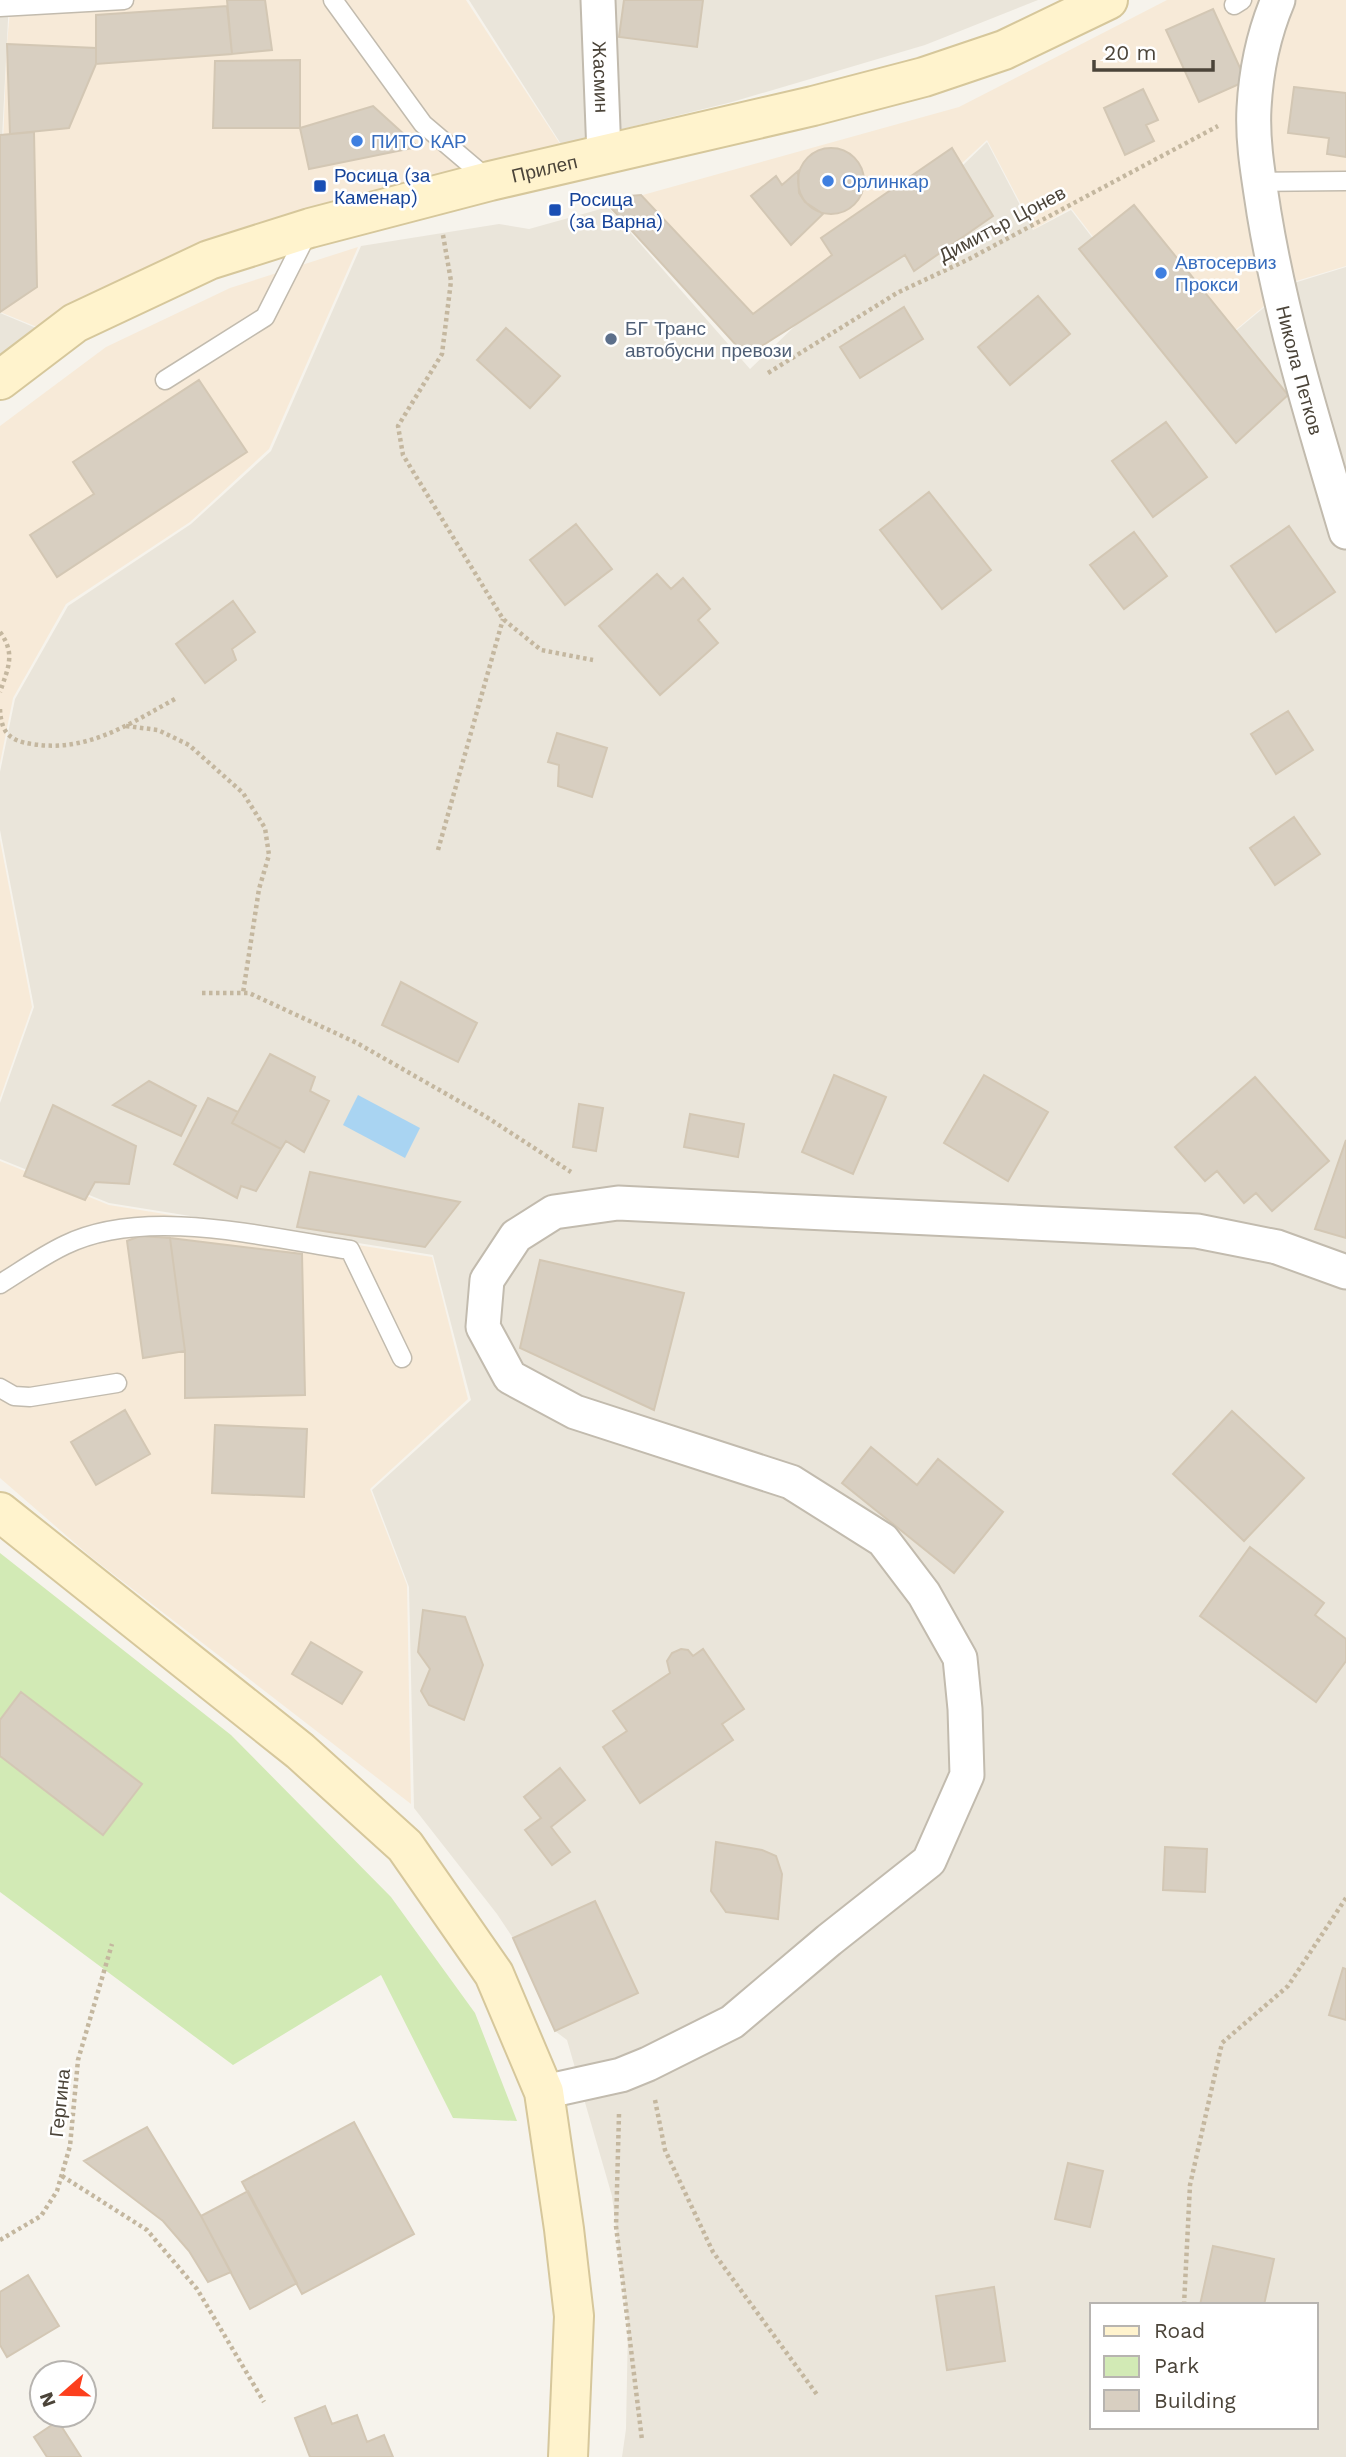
<svg xmlns="http://www.w3.org/2000/svg" width="1346" height="2457" viewBox="0 0 1346 2457" font-family="'Work Sans',sans-serif">
<style>
.residential{fill:#eae5da;fill-rule:evenodd}
.commercial{fill:#f7ead8}
.green{fill:#d2eab5}
.water{fill:#a9d4f2}
.building{fill:#d8cfc1;stroke:#d3c7b4;stroke-width:2}
.lines{fill:none;stroke-linecap:round;stroke-linejoin:round}
.lane-casing{stroke:#c2bbae;stroke-width:21}
.street-casing{stroke:#c2bbae;stroke-width:37}
.secondary-casing{stroke:#d6c79b;stroke-width:42}
.path{stroke:#c4b79f;stroke-width:4.5;stroke-dasharray:3.5 3.5;stroke-linecap:butt}
.lane{stroke:#fff;stroke-width:18}
.street{stroke:#fff;stroke-width:33}
.secondary{stroke:#fff3cd;stroke-width:38}
.shop-dot{fill:#3f7fe0;stroke:#fff;stroke-width:2.5}
.transit-dot{fill:#1a4fb4;stroke:#fff;stroke-width:2.5}
.service-dot{fill:#5c6f8a;stroke:#fff;stroke-width:2.5}
.labels{text-anchor:middle;dominant-baseline:central;stroke-width:5;stroke-linejoin:round;paint-order:stroke}
.street-label{font-size:19px;fill:#4b4439;stroke:#fff}
.shop-label{font-size:19px;fill:#366cbe;stroke:#fff;text-anchor:start}
.transit-label{font-size:19px;fill:#164399;stroke:#fff;text-anchor:start}
.service-label{font-size:19px;fill:#4e5e75;stroke:#fff;text-anchor:start}
</style>
<rect width="100%" height="100%" fill="#f6f3ec"/>
<path class="residential" d="M0,0H9L0,178Z
M469,0H1038L925,45L732,102L561,144Z
M987,142L1033,230L1071,210L1192,367L1294,283L1346,267V2457H622L626,2429L628,2326L612,2196L567,2040L555,2031L513,1938L497,1914L414,1808L409,1587L372,1490L471,1400L433,1255L109,1203L0,1159V1103L34,1007L0,830V772L15,699L68,606L191,524L271,451L361,246L499,224L529,229L608,207L750,369ZM1092,2305H1316V2427H1092Z
M0,313L36,328L0,357Z"/>
<path class="commercial" d="M11,0H466L560,144L284,215L157,267L37,327L0,312V221L7,44Z
M1167,0H1346V266L1293,282L1192,366L1071,208L1034,229L987,140L751,359L614,203L959,107Z
M358,247L269,449L190,522L66,604L13,698L0,763V426L106,347L230,288Z
M0,840L32,1007L0,1098Z
M0,1161L109,1205L432,1257L468,1399L370,1489L407,1585L411,1804L91,1557L0,1478Z"/>
<path class="green" d="M0,1553L231,1735L391,1897L475,2013L517,2121L453,2118L381,1975L233,2065L0,1892Z"/>
<path class="water" d="M358,1095L420,1128L405,1158L343,1125Z"/>
<path class="building" d="M227,0H265L272,50L232,54Z
M624,0H703L697,47L619,37Z
M227,6L232,54L96,64V15Z
M1213,9L1246,81L1199,102L1166,30Z
M7,44L96,48V64L69,128L10,134Z
M300,60V128H213L215,61Z
M1294,87L1346,93V157L1327,154L1329,138L1288,133Z
M1143,89L1158,120L1146,125L1154,141L1125,155L1104,108Z
M373,106L418,147L309,169L300,128Z
M34,132L37,287L0,312V135Z
M798 181a33 33 0 1 1 66 0a33 33 0 1 1-66 0Z
M952,148L993,216L914,271L905,255L746,356L602,198L641,195L753,314L832,255L821,238Z
M798,171L799,193L805,202L823,214L791,245L751,196L776,176L782,185Z
M1134,205L1288,395L1236,443L1079,249Z
M1038,296L1070,334L1010,385L978,347Z
M904,307L923,339L860,378L840,347Z
M506,328L560,376L530,408L477,360Z
M199,380L247,452L57,577L30,535L94,494L73,462Z
M1166,422L1207,477L1153,517L1112,461Z
M929,492L991,570L942,609L880,530Z
M576,524L612,569L565,605L530,560Z
M1289,526L1335,592L1276,632L1231,566Z
M1134,532L1167,576L1124,609L1090,565Z
M657,574L671,589L683,578L710,609L698,620L718,643L660,695L599,626Z
M233,601L255,632L232,649L236,660L205,683L176,644Z
M1288,711L1313,750L1276,774L1251,734Z
M557,733L607,748L592,797L558,786L559,765L548,762Z
M1294,817L1320,854L1275,885L1250,848Z
M401,982L477,1023L458,1062L382,1025Z
M270,1054L315,1077L310,1091L329,1101L304,1152L286,1141L281,1149L232,1123Z
M834,1075L886,1097L853,1174L802,1152Z
M984,1075L1048,1112L1008,1181L944,1143Z
M1255,1077L1329,1161L1272,1211L1256,1193L1244,1203L1217,1171L1205,1181L1175,1147Z
M149,1081L196,1106L181,1136L113,1105Z
M208,1098L238,1112L232,1123L281,1149L256,1191L241,1186L237,1198L174,1164Z
M579,1104L603,1108L596,1151L573,1147Z
M53,1105L136,1146L129,1184L95,1182L85,1200L24,1176Z
M690,1114L744,1124L738,1157L684,1147Z
M1346,1140V1238L1315,1229Z
M310,1172L460,1202L425,1247L297,1227Z
M140,1236L170,1238L185,1351L143,1358L127,1241Z
M170,1238L302,1254L305,1395L185,1398V1351Z
M540,1260L684,1293L654,1410L520,1348Z
M125,1410L150,1454L96,1485L71,1442Z
M1232,1411L1304,1478L1244,1541L1173,1474Z
M215,1425L307,1429L304,1497L212,1493Z
M871,1447L917,1485L938,1459L1003,1512L954,1573L842,1483Z
M1250,1547L1324,1603L1315,1615L1346,1639V1661L1316,1702L1200,1616Z
M423,1610L465,1617L483,1665L464,1720L429,1705L421,1691L430,1669L418,1652Z
M311,1642L362,1672L342,1704L292,1674Z
M681,1649L688,1650L693,1656L703,1649L744,1709L722,1724L733,1740L640,1803L603,1747L627,1731L613,1711L670,1673L667,1661L672,1653Z
M21,1692L142,1784L103,1835L0,1756V1720Z
M560,1768L585,1800L551,1827L570,1852L552,1865L525,1830L541,1818L524,1797Z
M716,1842L762,1850L776,1856L782,1874L778,1919L726,1912L711,1891Z
M1165,1847L1207,1849L1205,1892L1163,1890Z
M595,1901L638,1993L555,2031L513,1938Z
M1343,1968L1346,1969V2020L1329,2015Z
M354,2122L414,2234L302,2294L242,2182Z
M147,2127L201,2216L231,2272L208,2282L189,2251L163,2221L84,2161Z
M1068,2163L1103,2171L1090,2227L1055,2219Z
M248,2191L297,2283L250,2309L201,2216Z
M1213,2246L1274,2259L1264,2305H1200Z
M28,2275L59,2326L7,2357L0,2345V2292Z
M994,2287L1005,2361L947,2370L936,2296Z
M325,2406L332,2424L357,2415L367,2442L384,2435L393,2457H310L295,2418Z
M58,2421L81,2457H47L34,2437Z"/>
<g class="lines">
<g class="lane-casing">
<path id="lane" d="M333,0L423,124L490,181
M1234,5L1242,0
M0,7L124,0
M1259,182L1346,181
M165,380L265,317L308,232
M0,1284C21,1271 42,1256 65,1245C145,1206 264,1237 350,1250L402,1358
M0,1388L14,1396L30,1397L117,1383"/>
</g>
<g class="street-casing">
<g id="street">
<path id="s1" d="M598,0L604,154"/>
<path id="s2" d="M1278,0C1264,33 1256,72 1254,108C1252,143 1259,179 1264,213C1282,322 1315,427 1346,532"/>
<path d="M544,2092L621,2075L648,2064L732,2022L829,1940L929,1861L967,1775L965,1709L960,1658L924,1594L883,1540L791,1482L575,1412L510,1377L483,1327L487,1280L516,1236L554,1212L618,1203L1197,1231L1277,1247L1346,1272"/>
</g>
</g>
<g class="secondary-casing">
<g id="secondary">
<path id="s3" d="M0,380L75,323L209,260L310,228L490,181L813,106L924,77L1004,50L1108,0"/>
<path d="M0,1512L300,1751L405,1846L494,1974L544,2092L564,2229L574,2316L568,2457"/>
</g>
</g>
<path class="path" d="M443,235L451,281L442,354L398,426L403,455L503,619L541,650L593,660
M768,373L897,293L969,259L1218,126
M0,632C16,654 8,668 0,692
M0,709C1,733 10,741 32,744C87,753 129,724 175,699
M126,726L158,730L189,745L243,793L265,828L269,855L259,889L243,993
M438,850L503,619
M202,993H249L357,1043L485,1116L571,1172
M655,2100L665,2150L713,2252L818,2396
M619,2114L616,2226L642,2440
M62,2176L147,2230L197,2289L264,2402
M0,2240L41,2216L57,2191L70,2146L78,2060L112,1944
M1184,2305L1190,2185L1222,2043L1288,1986L1346,1898"/>
<use href="#lane" class="lane"/>
<use href="#street" class="street"/>
<use href="#secondary" class="secondary"/>
</g>
<g class="shop-dot">
<circle cx="357" cy="141" r="7"/>
<circle cx="828" cy="181" r="7"/>
<circle cx="1161" cy="273" r="7"/>
</g>
<g class="transit-dot">
<rect x="313" y="179" width="14" height="14" rx="3.5"/>
<rect x="548" y="203" width="14" height="14" rx="3.5"/>
</g>
<circle class="service-dot" cx="611" cy="339" r="7"/>
<g class="labels">
<g class="street-label">
<text stroke="none"><textPath href="#s1" startOffset="77">Жасмин</textPath></text>
<text stroke="none"><textPath href="#s3" startOffset="590">Прилеп</textPath></text>
<text transform="translate(1002 224) rotate(-28)">Димитър Цонев</text>
<text stroke="none"><textPath href="#s2" startOffset="378">Никола Петков</textPath></text>
<text transform="translate(60 2103) rotate(-84)">Гергина</text>
</g>
<g class="shop-label">
<text x="371" y="141">ПИТО КАР</text>
<text x="842" y="181">Орлинкар</text>
<text x="1175" y="262">Автосервиз<tspan x="1175" dy="22">Прокси</tspan></text>
</g>
<g class="transit-label">
<text x="334" y="175">Росица (за<tspan x="334" dy="22">Каменар)</tspan></text>
<text x="569" y="199">Росица<tspan x="569" dy="22">(за Варна)</tspan></text>
</g>
<g class="service-label">
<text x="625" y="328">БГ Транс<tspan x="625" dy="22">автобусни превози</tspan></text>
</g>
</g>
<rect x="1090" y="2303" width="228" height="126" fill="#ffffff" stroke="#b7b4b0" stroke-width="2"/>
<rect x="1104" y="2326" width="35" height="10" fill="#fff3cd" stroke="#b7b4b0" stroke-width="2"/>
<text x="1154" y="2338" font-size="21" fill="#4b4439">Road</text>
<rect x="1104" y="2356" width="35" height="21" fill="#d2eab5" stroke="#b7b4b0" stroke-width="2"/>
<text x="1154" y="2373" font-size="21" fill="#4b4439">Park</text>
<rect x="1104" y="2390" width="35" height="21" fill="#d8cfc1" stroke="#b7b4b0" stroke-width="2"/>
<text x="1154" y="2408" font-size="21" fill="#4b4439">Building</text>
<g transform="translate(63 2394) rotate(250)"><circle r="33" fill="#ffffff" stroke="#b7b4b0" stroke-width="2"/>
<path d="M0-5L12 26L0 18L-12 26Z" fill="#fc3f1d"/>
<text y="-10" font-size="19" font-weight="bold" text-anchor="middle" fill="#4b4439">N</text>
</g>
<path d="M1094 60v10h119v-10" fill="none" stroke="#4b4439" stroke-width="3.5"/>
<text x="1104" y="60" font-size="21" fill="#4b4439" stroke="#ffffff" stroke-width="5" paint-order="stroke">20 m</text>
</svg>
